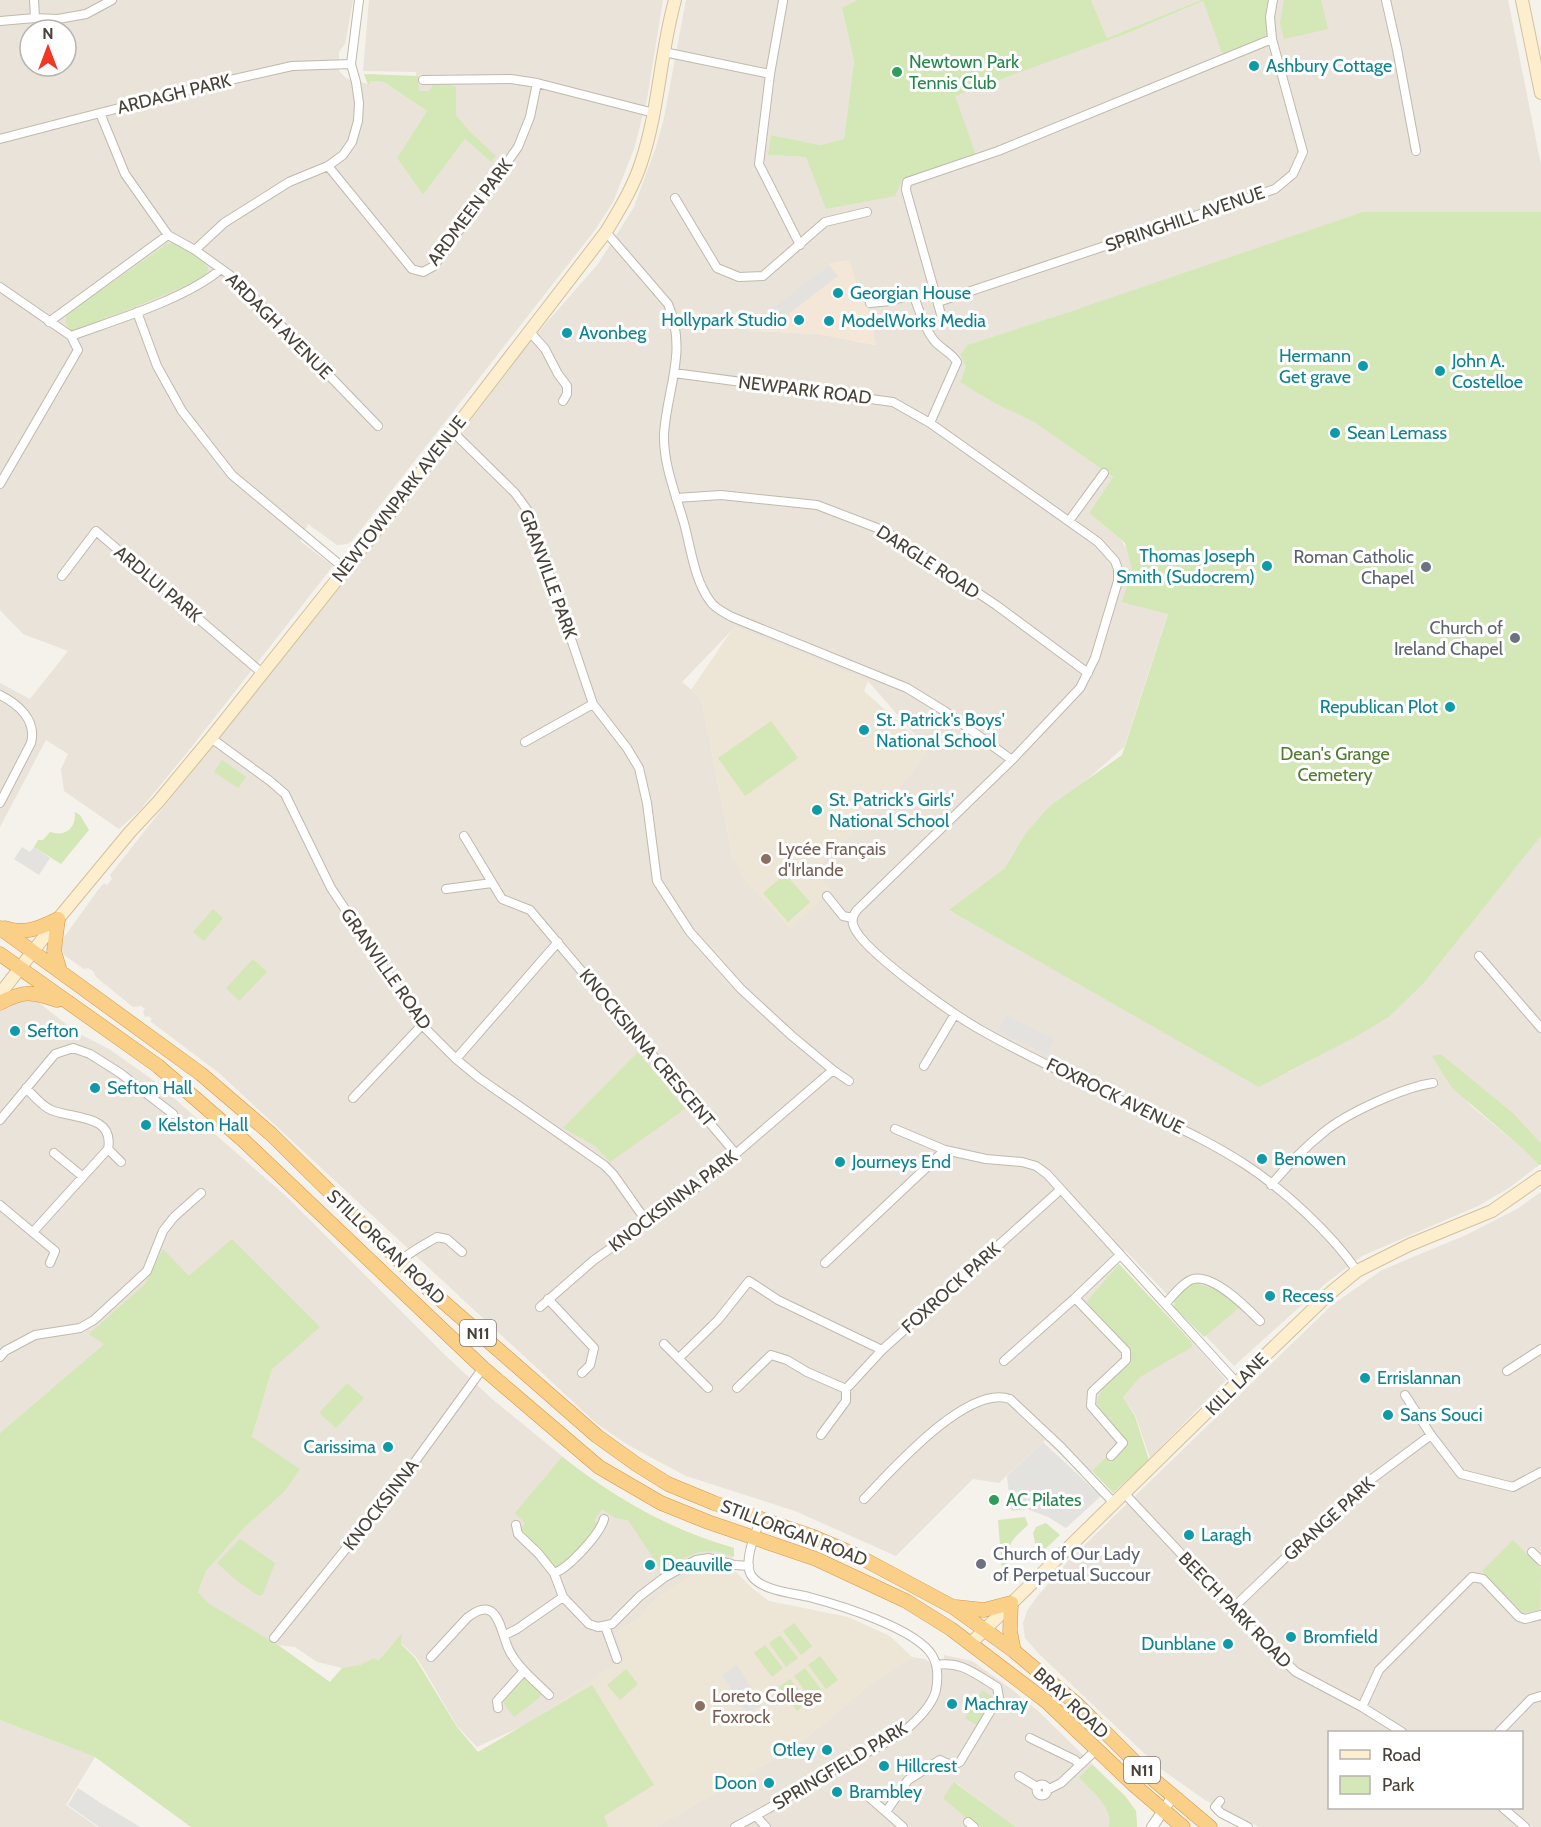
<svg xmlns="http://www.w3.org/2000/svg" width="1541" height="1827" viewBox="0 0 1541 1827" font-family="Cabin,sans-serif">
<style>
.residential{fill:#e9e3d9;fill-rule:evenodd}
.commercial{fill:#f5e7d8}
.education{fill:#ede5d6}
.green{fill:#d4e7b6}
.parking{fill:#e4e2df}
.lines{fill:none;stroke-linecap:round;stroke-linejoin:round}
.minor-casing{stroke:#c0b9ae;stroke-width:10}
.tertiary-casing{stroke:#c0b9ae;stroke-width:12}
.secondary-casing{stroke:#d3c19c;stroke-width:14}
.trunk-casing{stroke:#d99742;stroke-width:15}
.minor{stroke:#fff;stroke-width:8}
.tertiary{stroke:#fff;stroke-width:10}
.secondary{stroke:#fdeecd;stroke-width:12}
.trunk{stroke:#facf88;stroke-width:14}
.culture-dot{fill:#0f9aa8;stroke:#fff;stroke-width:2}
.leisure-dot{fill:#2e9e5b;stroke:#fff;stroke-width:2}
.worship-dot{fill:#6b7280;stroke:#fff;stroke-width:2}
.education-dot{fill:#8d6e63;stroke:#fff;stroke-width:2}
.labels{text-anchor:middle;dominant-baseline:central;stroke-width:6;stroke-linejoin:round;paint-order:stroke}
.shield{fill:#fff;stroke:#807b74;stroke-width:1.5}
.shield-label{font-size:16px;font-weight:bold;fill:#494239}
.leisure-label{font-size:18px;fill:#27864d;stroke:#fff;text-anchor:start}
.culture-label{font-size:18px;fill:#0d838f;stroke:#fff;text-anchor:start}
.street-label{font-size:18px;fill:#494239;stroke:#fff}
.worship-label{font-size:18px;fill:#5b616d;stroke:#fff;text-anchor:end}
.park-label{font-size:18px;fill:#4f7a2d;stroke:#fff}
.education-label{font-size:18px;fill:#785e54;stroke:#fff;text-anchor:start}
</style>
<rect width="100%" height="100%" fill="#f5f1eb"/>
<path class="residential" d="M0,0H353L345,44L339,52V71L347,79L368,84L371,81L384,82L427,111L397,158L423,195L465,139L491,162L456,115L429,91H418L416,72L363,71L369,0H663L647,99L634,149L613,202L595,230L352,541L347,544L337,545L308,524L300,541L333,566L190,749L140,810L119,829L64,791L61,769L68,754L46,740L0,827V683L30,699L68,651L23,634L0,610ZM30,30H66V66H30Z
M686,0H857L842,8L854,61L844,139L820,145L771,135L769,155L806,157L902,180L976,155L954,96L1128,33L1203,1L1222,54L1263,38L1267,33L1266,8L1268,0H1508L1541,165V212H1491L1078,309L967,345L960,355L966,366L960,381L996,404L1034,422L1113,477L1089,513L1121,540L1168,613L1124,747L1025,834L1005,868L950,911L1289,1072L1389,1017L1424,983L1541,836V1143L1513,1113L1441,1054L1433,1056L1471,1106L1522,1148L1539,1165L1509,1188L1478,1206L1362,1256L1325,1284L1234,1366L1125,1250L1119,1264L1086,1302L1130,1349L1128,1364L1102,1389L1125,1439L1092,1471L1083,1476L1045,1440L999,1483L973,1479L896,1556L795,1511L686,1476L628,1445L596,1423L219,1073L150,1021L152,1019L148,1016L145,1017L143,1012L145,1009L141,1006L133,1007L96,977L93,971L88,968L84,969L71,960L64,955L62,950V940L98,890L104,883L107,885L112,879L110,875L528,344L598,264L634,207L656,147L664,118ZM861,296L870,313L875,345L819,334L754,331L685,318L697,312L740,322H758L768,315ZM735,627L868,681L922,743L935,751L929,749L904,782L815,869L733,858L701,698L682,682Z
M1091,0H1201L1107,38Z
M0,984L25,1000L38,1002L76,1032L109,1049L153,1080L287,1197L446,1356L492,1399L568,1461L613,1495L660,1520L699,1538L734,1548L731,1567L660,1595L637,1620L615,1633L626,1657L531,1722L477,1747L457,1726L425,1671L416,1657L401,1643H393L378,1661L374,1659L360,1665L342,1668L317,1662L295,1647L278,1645L207,1603L198,1592L206,1571L245,1527L285,1491L300,1469L252,1438L272,1369L189,1276L104,1344L0,1433Z
M1541,1192V1827H1259L1205,1800L1161,1769L1039,1654L1025,1638L1023,1623L1027,1611L1036,1598L1068,1561L1332,1305L1382,1270L1466,1235L1517,1209ZM1330,1732H1522V1808H1330Z
M1192,1341L1226,1380L1150,1458L1135,1414L1122,1396L1139,1376L1191,1345Z
M944,1655L972,1661L1010,1688L1038,1711L1125,1796L1136,1811L1137,1827H1016L955,1782L977,1827H656L788,1751L825,1723L863,1690L912,1657L924,1659L944,1670Z
M0,1720L95,1757L66,1805L97,1827H0Z"/>
<path class="commercial" d="M849,260L861,296L870,313L876,345L819,334L754,331L685,318L686,308L697,312L740,322H758L768,315L831,263Z"/>
<path class="education" d="M734,627L868,681L864,691L929,749L904,782L815,869L831,891L790,929L745,881L733,857L701,698L691,690Z
M731,1567L752,1588L769,1601L848,1617L890,1636L912,1657L863,1690L825,1723L788,1751L656,1827H596L531,1722L625,1657L615,1633L637,1620L660,1595L699,1571Z"/>
<path class="green" d="M857,0H1091L1107,38L1201,0H1268L1266,8L1267,34L1263,38L1222,54L1203,1L1128,33L955,96L976,155L902,180L895,196L826,209L806,157L768,155L771,135L820,145L844,139L854,61L842,8Z
M1284,0H1321L1328,29L1284,39L1280,23Z
M364,74L418,76L419,91H429L433,85L446,84L456,87V115L469,131L496,156L491,162L465,139L423,195L397,158L427,111L384,82L371,81L368,85Z
M1363,212H1541V836L1424,983L1389,1017L1355,1037L1259,1087L949,910L1005,868L1025,834L1050,806L1122,755L1168,614L1122,602L1132,569L1125,543L1089,513L1113,477L1034,422L996,404L960,382L966,366L960,355L967,345L1078,309Z
M173,243C185,246 200,257 208,267L207,275L200,280L76,331L70,330L66,323V315L167,244Z
M771,721L798,758L745,796L718,758Z
M222,760L246,777L238,788L214,772Z
M75,812L80,815L89,830L61,864L34,847L38,840H43L50,832C66,837 76,828 75,812Z
M785,874L810,902L788,922L763,893Z
M213,909L223,918L204,941L193,932Z
M253,959L267,972L239,1001L226,988Z
M638,1052L685,1109L610,1162L595,1146L563,1128Z
M1441,1054L1513,1113L1541,1143V1164L1539,1165L1522,1148L1452,1088L1432,1056Z
M232,1239L320,1327L272,1369L252,1437L300,1469L285,1491L245,1527L206,1571L198,1592L208,1603L278,1645L330,1682L342,1668L360,1665L374,1658L378,1661L402,1633L401,1644L415,1658L457,1727L478,1752L592,1685L654,1785L604,1816L608,1827H191L95,1757L0,1720V1433L104,1344L89,1334L145,1284L163,1249L189,1276Z
M1119,1264L1192,1342V1347L1140,1377L1123,1397L1135,1416L1149,1460L1113,1493L1092,1471L1125,1438L1097,1405C1098,1387 1115,1376 1128,1364L1130,1349L1086,1302Z
M1200,1282V1285L1224,1291L1240,1307L1204,1337L1174,1307V1300L1191,1283Z
M347,1383L364,1398L336,1428L319,1413Z
M562,1457C617,1499 668,1529 734,1548V1557C703,1544 689,1555 662,1571L628,1520L615,1518L602,1509L594,1520L599,1524V1527L588,1538L574,1556L564,1565L556,1568L553,1566L519,1531L525,1523L515,1513Z
M1025,1517L1028,1525C1009,1542 1008,1544 1006,1570H1002L998,1520Z
M1046,1523L1060,1535L1038,1556L1033,1533L1036,1527Z
M240,1539L275,1563L263,1594L259,1596L236,1580L217,1563Z
M1513,1540L1541,1568L1540,1610L1523,1613L1482,1571Z
M794,1623L812,1646L801,1655L783,1631Z
M780,1635L798,1658L786,1667L769,1643Z
M765,1645L783,1668L772,1677L754,1653Z
M820,1656L838,1680L826,1689L808,1665Z
M805,1668L823,1692L812,1700L794,1676Z
M626,1669L638,1684L620,1700L607,1685Z
M522,1677L529,1679L542,1693L539,1698L514,1717L502,1701Z
M790,1679L808,1702L797,1711L779,1687Z
M982,1690L993,1697L990,1703L991,1704L978,1726L965,1718Z
M1092,1765L1125,1796L1136,1811L1137,1827H1109C1113,1806 1092,1792 1079,1777Z
M954,1782L1016,1827H977L943,1798Z"/>
<path class="parking" d="M829,265L838,276L777,323L768,312Z
M22,847L30,852L34,847L50,858L39,875L14,859Z
M1006,1016L1054,1039L1047,1054L998,1031Z
M1043,1442L1101,1496L1066,1528L1048,1517L1027,1509L1011,1511L1007,1476Z
M737,1665L762,1705L747,1715L722,1675Z
M78,1788L99,1802L140,1827H99L68,1805Z"/>
<g class="lines">
<g class="minor-casing">
<path id="minor" d="M34,0L35,18
M1386,0L1397,49L1416,151
M783,1L770,74L759,164L800,245
M0,21L35,18L58,19L86,14L112,0
M664,52L770,74
M423,80L511,79L537,83L654,113
M100,113L125,174L168,235L195,250L238,281L378,426
M0,139L208,85L292,66L351,64
M328,166L412,269L423,272L434,266L518,147L530,117L537,83
M675,198L717,268L739,277L763,276L825,222L867,212
M606,232L668,304C688,351 667,388 664,434C663,464 676,495 684,523C691,549 694,579 710,601C714,608 725,613 732,617L907,688L946,712L1012,760
M195,250L224,223L289,182L328,166L343,155L352,142L358,121L359,103L356,82L351,64L359,0
M0,287L71,336
M938,302L1275,189L1293,174L1303,152L1272,39L1270,17L1273,0
M870,303L891,301L913,294C919,309 923,326 933,339C939,348 951,352 957,362L930,423
M137,312L157,366L182,411L232,475L345,569
M942,318L906,190L907,182L998,151L1272,39
M49,322L168,235
M530,332L545,349L558,374L567,386V394L563,401
M71,336C115,320 186,299 221,269
M674,373L893,402L930,423L1098,542L1115,561L1118,569V581L1095,658L1080,688L1012,760L857,910C853,915 851,921 854,927C864,952 953,1014 979,1029C1026,1056 1076,1079 1125,1102C1166,1122 1208,1140 1246,1165C1284,1190 1331,1233 1357,1271
M453,432L515,493L528,511L593,704L627,748L639,768L647,803L657,881L690,932L741,989L792,1036L833,1070L849,1081
M0,484L78,350L71,336
M676,498L721,495L817,505L885,531L996,605L1088,673
M1069,521L1104,473
M62,576L96,531L262,673
M0,695C18,704 37,720 31,743L0,803
M211,738L270,781L285,794L331,888L422,1025L456,1059L479,1078L604,1165L613,1174L647,1222
M525,742L593,704
M464,836L502,899L530,910L736,1154
M446,889L492,883
M827,896L843,916L853,918
M1479,956L1541,1028
M456,1059L558,942
M924,1066L955,1014
M26,1088C33,1095 42,1106 51,1110C72,1119 115,1114 108,1149L33,1232
M353,1098L422,1025
M0,1120L55,1054L73,1048L90,1054L120,1073L173,1114
M895,1129L945,1150L986,1159L1022,1162L1036,1166L1047,1174L1237,1383
M108,1149L121,1162
M54,1153L82,1176
M1271,1185C1287,1166 1305,1147 1324,1132C1347,1113 1404,1087 1433,1083
M0,1205L55,1251L50,1263
M399,1262C411,1251 424,1245 437,1237L447,1239L462,1252
M825,1263L945,1150
M1075,1298L1126,1351V1360L1092,1392L1091,1406L1123,1443L1111,1456
M548,1299L594,1348L590,1365L582,1373
M1165,1304C1172,1297 1183,1282 1193,1279C1214,1274 1247,1308 1260,1321
M540,1307L594,1260L696,1188L833,1070
M664,1344L708,1388
M0,1357L5,1351L35,1335L80,1328L94,1320L147,1271L163,1231L174,1217L201,1193
M679,1358L718,1320L749,1281L778,1300L882,1350
M1004,1361L1075,1298L1120,1255
M1507,1371L1541,1349
M737,1388L771,1355L787,1360L807,1372L846,1389
M1405,1395L1431,1435L1461,1474L1513,1487L1541,1472
M821,1435L846,1401V1389L882,1350L1060,1190
M1124,1493L1264,1642L1296,1672L1362,1707L1402,1732
M864,1499C892,1470 967,1384 1010,1399L1061,1447L1114,1503
M516,1525L518,1534L538,1553L554,1573L563,1597L589,1624L598,1627L612,1624L640,1596L665,1577L696,1560L709,1558L735,1565L749,1566
M1532,1552L1541,1561
M554,1573C569,1568 600,1534 604,1519
M1233,1608L1353,1493L1431,1435
M605,1626L617,1659
M505,1635L517,1629L563,1597
M274,1638L406,1474L483,1368
M431,1657L467,1618C499,1592 500,1632 509,1650C518,1668 536,1682 549,1695
M1362,1707L1379,1670L1472,1577L1483,1579L1519,1617L1525,1619L1541,1615
M498,1708L497,1701L524,1671
M1499,1732L1531,1699L1541,1696
M1030,1738L1075,1760L1080,1765
M1019,1776L1037,1787
M1036.5 1790a5.5 5.5 0 1 1 11 0a5.5 5.5 0 1 1-11 0Z
M1047,1790L1061,1783L1097,1749
M870,1798L903,1827
M1220,1801L1215,1807L1221,1813L1248,1827
M1503,1808L1525,1827
M886,1812L908,1780L940,1760C947,1764 953,1766 960,1762L999,1697L997,1687C975,1674 962,1661 936,1665
M756,1816L766,1827
M968,1822L974,1827
M735,1827C773,1807 809,1784 846,1763C867,1752 891,1742 909,1727C919,1718 933,1704 936,1690C938,1679 938,1665 932,1655C915,1628 839,1605 809,1597C793,1593 761,1591 751,1575C743,1561 756,1532 761,1518"/>
</g>
<g class="tertiary-casing">
<path id="tertiary" d="M1152,1827L1173,1796"/>
</g>
<g class="secondary-casing">
<path id="secondary" d="M1522,0L1541,93
M0,994L58,919L130,832L158,802L211,738L386,518L606,232C619,210 633,188 641,163C659,110 660,53 675,0
M970,1644L1253,1367L1329,1294L1357,1271L1409,1245L1492,1211L1541,1177"/>
</g>
<g class="trunk-casing">
<path id="trunk" d="M58,919L54,951L60,971
M0,928L201,1074L271,1134L424,1285L597,1436L636,1464L668,1484L714,1503L811,1536L858,1556L953,1607L1014,1651L1079,1706L1147,1774L1210,1827
M5,928C24,935 40,928 58,919
M0,954L158,1066L243,1140L483,1368L599,1467L661,1503L708,1522L816,1559L906,1601L951,1629L1047,1702L1134,1785L1183,1827
M0,1003C24,990 32,992 57,1000
M956,1607L984,1610L1011,1603L1010,1631L1014,1651"/>
</g>
<use href="#minor" class="minor"/>
<use href="#tertiary" class="tertiary"/>
<use href="#secondary" class="secondary"/>
<use href="#trunk" class="trunk"/>
</g>
<g class="culture-dot">
<circle cx="1254" cy="66" r="6"/>
<circle cx="838" cy="293" r="6"/>
<circle cx="799" cy="320" r="6"/>
<circle cx="829" cy="321" r="6"/>
<circle cx="567" cy="333" r="6"/>
<circle cx="1363" cy="366" r="6"/>
<circle cx="1440" cy="371" r="6"/>
<circle cx="1335" cy="433" r="6"/>
<circle cx="1267" cy="566" r="6"/>
<circle cx="1450" cy="707" r="6"/>
<circle cx="864" cy="730" r="6"/>
<circle cx="817" cy="810" r="6"/>
<circle cx="15" cy="1031" r="6"/>
<circle cx="95" cy="1088" r="6"/>
<circle cx="146" cy="1125" r="6"/>
<circle cx="1262" cy="1159" r="6"/>
<circle cx="840" cy="1162" r="6"/>
<circle cx="1270" cy="1296" r="6"/>
<circle cx="1365" cy="1378" r="6"/>
<circle cx="1388" cy="1415" r="6"/>
<circle cx="388" cy="1447" r="6"/>
<circle cx="1189" cy="1535" r="6"/>
<circle cx="650" cy="1565" r="6"/>
<circle cx="1291" cy="1637" r="6"/>
<circle cx="1228" cy="1644" r="6"/>
<circle cx="952" cy="1704" r="6"/>
<circle cx="827" cy="1750" r="6"/>
<circle cx="884" cy="1766" r="6"/>
<circle cx="769" cy="1783" r="6"/>
<circle cx="837" cy="1792" r="6"/>
</g>
<g class="leisure-dot">
<circle cx="897" cy="72" r="6"/>
<circle cx="994" cy="1500" r="6"/>
</g>
<g class="worship-dot">
<circle cx="1426" cy="567" r="6"/>
<circle cx="1515" cy="638" r="6"/>
<circle cx="981" cy="1564" r="6"/>
</g>
<g class="education-dot">
<circle cx="766" cy="859" r="6"/>
<circle cx="700" cy="1706" r="6"/>
</g>
<g class="labels">
<g class="shield">
<rect x="460" y="1320" width="36" height="26" rx="4.5"/>
<rect x="1124" y="1757" width="36" height="26" rx="4.5"/>
</g>
<g class="shield-label">
<text x="478" y="1333">N11</text>
<text x="1142" y="1770">N11</text>
</g>
<g class="leisure-label">
<text x="909" y="62">Newtown Park<tspan x="909" dy="21">Tennis Club</tspan></text>
<text x="1006" y="1500">AC Pilates</text>
</g>
<g class="culture-label">
<text x="1266" y="66">Ashbury Cottage</text>
<text x="850" y="293">Georgian House</text>
<text x="787" y="320" text-anchor="end">Hollypark Studio</text>
<text x="841" y="321">ModelWorks Media</text>
<text x="579" y="333">Avonbeg</text>
<text x="1351" y="356" text-anchor="end">Hermann<tspan x="1351" dy="21">Get grave</tspan></text>
<text x="1452" y="361">John A.<tspan x="1452" dy="21">Costelloe</tspan></text>
<text x="1347" y="433">Sean Lemass</text>
<text x="1255" y="556" text-anchor="end">Thomas Joseph<tspan x="1255" dy="21">Smith (Sudocrem)</tspan></text>
<text x="1438" y="707" text-anchor="end">Republican Plot</text>
<text x="876" y="720">St. Patrick's Boys'<tspan x="876" dy="21">National School</tspan></text>
<text x="829" y="800">St. Patrick's Girls'<tspan x="829" dy="21">National School</tspan></text>
<text x="27" y="1031">Sefton</text>
<text x="107" y="1088">Sefton Hall</text>
<text x="158" y="1125">Kelston Hall</text>
<text x="1274" y="1159">Benowen</text>
<text x="852" y="1162">Journeys End</text>
<text x="1282" y="1296">Recess</text>
<text x="1377" y="1378">Errislannan</text>
<text x="1400" y="1415">Sans Souci</text>
<text x="376" y="1447" text-anchor="end">Carissima</text>
<text x="1201" y="1535">Laragh</text>
<text x="662" y="1565">Deauville</text>
<text x="1303" y="1637">Bromfield</text>
<text x="1216" y="1644" text-anchor="end">Dunblane</text>
<text x="964" y="1704">Machray</text>
<text x="815" y="1750" text-anchor="end">Otley</text>
<text x="896" y="1766">Hillcrest</text>
<text x="757" y="1783" text-anchor="end">Doon</text>
<text x="849" y="1792">Brambley</text>
</g>
<g class="street-label">
<text transform="translate(174 94) rotate(-14)">ARDAGH PARK</text>
<text transform="translate(470 212) rotate(-53)">ARDMEEN PARK</text>
<text transform="translate(1185 219) rotate(-19)">SPRINGHILL AVENUE</text>
<text transform="translate(279 326) rotate(45)">ARDAGH AVENUE</text>
<text transform="translate(805 390) rotate(7)">NEWPARK ROAD</text>
<text transform="translate(399 499) rotate(-52)">NEWTOWNPARK AVENUE</text>
<text transform="translate(928 562) rotate(33)">DARGLE ROAD</text>
<text transform="translate(548 574) rotate(70)">GRANVILLE PARK</text>
<text transform="translate(158 584) rotate(40)">ARDLUI PARK</text>
<text transform="translate(386 969) rotate(55)">GRANVILLE ROAD</text>
<text transform="translate(647 1048) rotate(50)">KNOCKSINNA CRESCENT</text>
<text transform="translate(1115 1096) rotate(26)">FOXROCK AVENUE</text>
<text transform="translate(673 1201) rotate(-37)">KNOCKSINNA PARK</text>
<text transform="translate(386 1247) rotate(44)">STILLORGAN ROAD</text>
<text transform="translate(951 1288) rotate(-42)">FOXROCK PARK</text>
<text transform="translate(1237 1384) rotate(-45)">KILL LANE</text>
<text transform="translate(381 1505) rotate(-52)">KNOCKSINNA</text>
<text transform="translate(1329 1519) rotate(-42)">GRANGE PARK</text>
<text transform="translate(794 1533) rotate(21)">STILLORGAN ROAD</text>
<text transform="translate(1235 1610) rotate(46)">BEECH PARK ROAD</text>
<text transform="translate(1071 1703) rotate(43)">BRAY ROAD</text>
<text transform="translate(840 1766) rotate(-31)">SPRINGFIELD PARK</text>
</g>
<g class="worship-label">
<text x="1414" y="557">Roman Catholic<tspan x="1414" dy="21">Chapel</tspan></text>
<text x="1503" y="628">Church of<tspan x="1503" dy="21">Ireland Chapel</tspan></text>
<text x="993" y="1554" text-anchor="start">Church of Our Lady<tspan x="993" dy="21">of Perpetual Succour</tspan></text>
</g>
<g class="park-label">
<text x="1335" y="754">Dean's Grange<tspan x="1335" dy="21">Cemetery</tspan></text>
</g>
<g class="education-label">
<text x="778" y="849">Lycée Français<tspan x="778" dy="21">d'Irlande</tspan></text>
<text x="712" y="1696">Loreto College<tspan x="712" dy="21">Foxrock</tspan></text>
</g>
</g>
<rect x="1328" y="1731" width="195" height="78" fill="#ffffff" stroke="#b6b3b0" stroke-width="1.5"/>
<rect x="1340" y="1750" width="30" height="9" fill="#fdeecd" stroke="#b6b3b0" stroke-width="1.5"/>
<text x="1382" y="1761" font-size="18" fill="#494239">Road</text>
<rect x="1340" y="1776" width="30" height="18" fill="#d4e7b6" stroke="#b6b3b0" stroke-width="1.5"/>
<text x="1382" y="1791" font-size="18" fill="#494239">Park</text>
<g transform="translate(48 48)"><circle r="28" fill="#ffffff" stroke="#b6b3b0" stroke-width="1.5"/>
<path d="M0-4.5L10 22L0 15L-10 22Z" fill="#f23725"/>
<text y="-9" font-size="16" font-weight="bold" text-anchor="middle" fill="#494239">N</text>
</g>
</svg>
